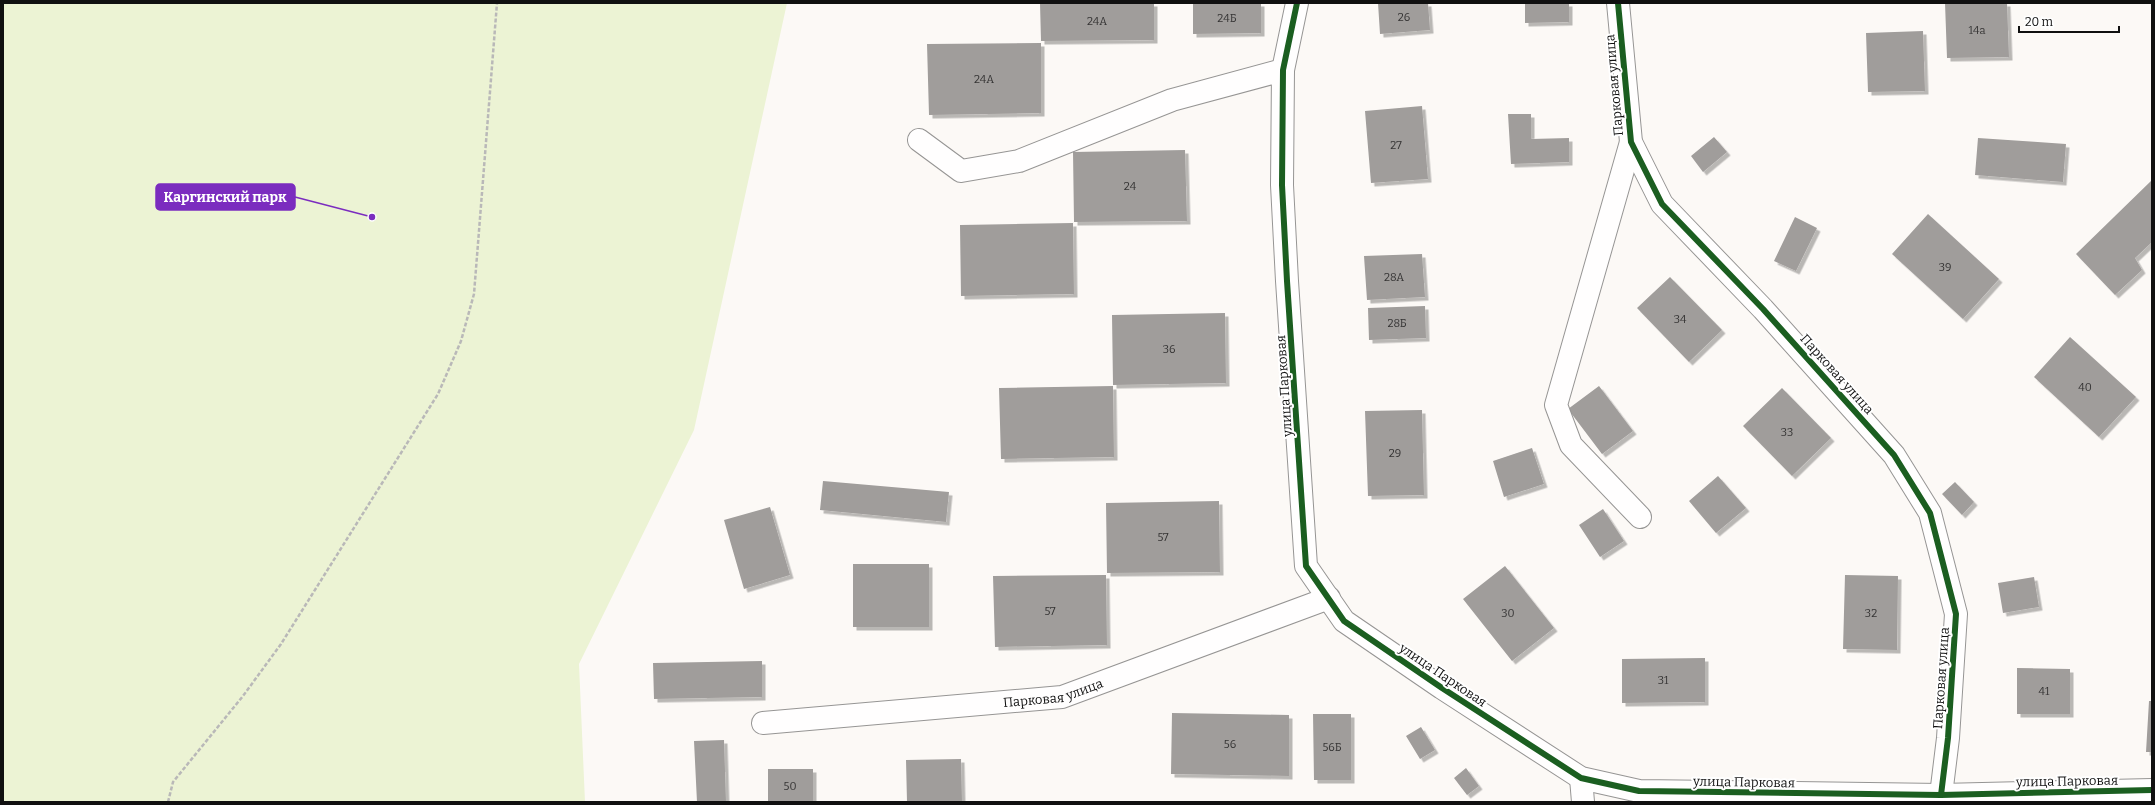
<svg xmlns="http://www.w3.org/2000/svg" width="2155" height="805" viewBox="0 0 2155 805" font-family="Bitter,serif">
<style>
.green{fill:#ecf3d4}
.building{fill:#a09d9b;filter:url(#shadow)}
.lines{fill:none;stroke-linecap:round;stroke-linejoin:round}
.minor-casing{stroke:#969594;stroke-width:24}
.path{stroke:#b9b8b8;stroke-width:2.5;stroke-dasharray:4 2;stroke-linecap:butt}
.minor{stroke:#fffefe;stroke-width:22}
.cycleway-casing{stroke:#fff;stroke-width:8}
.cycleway{stroke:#1b5e20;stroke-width:6}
.labels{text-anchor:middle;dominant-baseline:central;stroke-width:4;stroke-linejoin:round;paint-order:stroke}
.number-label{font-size:11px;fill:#343333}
.street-label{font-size:13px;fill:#101010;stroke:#fff}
.leader{fill:none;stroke:#7b2cbf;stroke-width:1.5}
.callout-dot{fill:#7b2cbf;stroke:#fff;stroke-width:1.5}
.callout{fill:#7b2cbf;stroke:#7b2cbf;stroke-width:1.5}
.callout-label{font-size:14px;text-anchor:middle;font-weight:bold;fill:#fff}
</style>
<defs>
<filter id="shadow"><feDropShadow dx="3.5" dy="3.5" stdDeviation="0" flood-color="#0004"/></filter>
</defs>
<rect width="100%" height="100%" fill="#fcf9f6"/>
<path class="green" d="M3,3H787L694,430L579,664L585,802H3Z"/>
<path class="building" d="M1040,3H1154V40L1041,41Z
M1193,3H1261V33L1193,34Z
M1378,3H1428L1430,30L1380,34Z
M1525,3H1569V22L1525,23Z
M1945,3H2007L2009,57L1947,58Z
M1923,31L1925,91L1868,92L1866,33Z
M1041,43V113L929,115L927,44Z
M1422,106L1428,179L1371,183L1365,111Z
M1508,114H1531V139L1569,138V162L1511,164Z
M1714,137L1727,152L1703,172L1691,156Z
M1978,138L2066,144L2063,182L1975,175Z
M1185,150L1187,221L1074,222L1073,152Z
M2152,180V242L2135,258L2142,270L2115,295L2076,254Z
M1928,214L1999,279L1963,319L1892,254Z
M1795,217L1817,228L1796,271L1774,261Z
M1073,223L1074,294L961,296L960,225Z
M1422,254L1425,297L1367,300L1364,256Z
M1670,277L1722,330L1689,362L1637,308Z
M1425,306L1426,338L1369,340L1368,308Z
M1225,313L1226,383L1113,385L1112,315Z
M2070,337L2136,397L2099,437L2034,377Z
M1113,386L1114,457L1001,459L999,388Z
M1599,386L1633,431L1602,454L1568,409Z
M1782,388L1831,438L1792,476L1743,426Z
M1422,410L1424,495L1368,496L1365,411Z
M1532,448L1544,484L1504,497L1493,461Z
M1718,476L1746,508L1716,533L1689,501Z
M823,481L949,492L946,522L820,510Z
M1955,482L1974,502L1962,515L1942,494Z
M1219,501L1220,572L1107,573L1106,503Z
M770,507L790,575L744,589L724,520Z
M1603,509L1624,541L1600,557L1579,525Z
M853,564H929V627H853Z
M1505,566L1554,628L1512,661L1463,599Z
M1106,575L1107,645L995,647L993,576Z
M1845,575L1898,576L1897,650L1843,649Z
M2034,577L2039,607L2003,613L1998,583Z
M1705,658V702L1622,703V659Z
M762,661V697L654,699L653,663Z
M2017,668L2070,669V714H2017Z
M2149,701H2152V752H2146Z
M1172,713L1289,715V776L1171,774Z
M1313,714H1351V780H1314Z
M1421,727L1435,750L1420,759L1406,736Z
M724,740L726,802H697L694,741Z
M961,759L962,802H907L906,760Z
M1466,768L1479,786L1467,795L1454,778Z
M768,769H813V802H768Z"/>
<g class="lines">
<g class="minor-casing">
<g id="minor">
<path d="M1297,3L1283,70L1282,185L1287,281L1306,566L1344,621L1442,688L1581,778L1639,791L1941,795L2152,790"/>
<path d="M1618,3L1631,142L1662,204L1763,309L1894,455L1930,513L1956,614L1948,738L1941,795"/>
<path d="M919,140L961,171L1019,161L1172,100L1283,70"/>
<path d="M1631,142L1556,405L1571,445L1640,517"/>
<path id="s1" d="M763,723L1062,697L1329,598"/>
<path d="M1581,778L1583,802"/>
</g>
</g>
<path class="path" d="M168,802L173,782L243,696L281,644L438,394L461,341L474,294L497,3"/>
<use href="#minor" class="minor"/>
<g class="cycleway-casing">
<path id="cycleway" d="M1297,3L1283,70L1282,185L1287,281L1306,566L1344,621L1442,688L1581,778L1639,791L1941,795L2152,790
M1618,3L1631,142L1662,204L1763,309L1894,455L1930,513L1956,614L1948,738L1941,795"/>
</g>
<use href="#cycleway" class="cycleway"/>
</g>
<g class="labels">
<g class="number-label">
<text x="1404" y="17">26</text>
<text x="1227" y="18">24Б</text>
<text x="1097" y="21">24А</text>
<text x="1977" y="30">14а</text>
<text x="984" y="79">24А</text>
<text x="1396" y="145">27</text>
<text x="1130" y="186">24</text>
<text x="1945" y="267">39</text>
<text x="1394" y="277">28А</text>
<text x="1680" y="319">34</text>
<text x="1397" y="323">28Б</text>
<text x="1169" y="349">36</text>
<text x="2085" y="387">40</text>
<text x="1787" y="432">33</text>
<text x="1395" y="453">29</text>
<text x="1163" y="537">57</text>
<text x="1050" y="611">57</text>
<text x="1508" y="613">30</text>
<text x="1871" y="613">32</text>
<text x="1663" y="680">31</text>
<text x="2044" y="691">41</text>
<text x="1230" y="744">56</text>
<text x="1332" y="747">56Б</text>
<text x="790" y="786">50</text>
</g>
<g class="street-label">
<text transform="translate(1614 85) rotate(-95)">Парковая улица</text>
<text transform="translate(1837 374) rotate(48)">Парковая улица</text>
<text transform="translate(1284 386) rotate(-94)">улица Парковая</text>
<text transform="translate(1443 675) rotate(34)">улица Парковая</text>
<text transform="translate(1941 678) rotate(-86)">Парковая улица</text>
<text stroke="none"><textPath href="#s1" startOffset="292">Парковая улица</textPath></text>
<text transform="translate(2067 781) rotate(-1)">улица Парковая</text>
<text transform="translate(1744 782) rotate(1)">улица Парковая</text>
</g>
</g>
<path class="leader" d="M372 217L295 197"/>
<circle class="callout-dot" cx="372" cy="217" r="4"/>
<rect class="callout" x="156" y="184" width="139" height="26" rx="4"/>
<g class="callout-label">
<text x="225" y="202">Каргинский парк</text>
</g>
<rect width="2155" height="805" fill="none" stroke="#101010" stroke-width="8"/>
<path d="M2019 26v6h100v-6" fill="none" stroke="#101010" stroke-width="2"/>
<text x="2025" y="26" font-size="12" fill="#101010" stroke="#ffffff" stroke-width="3" paint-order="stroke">20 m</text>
</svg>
